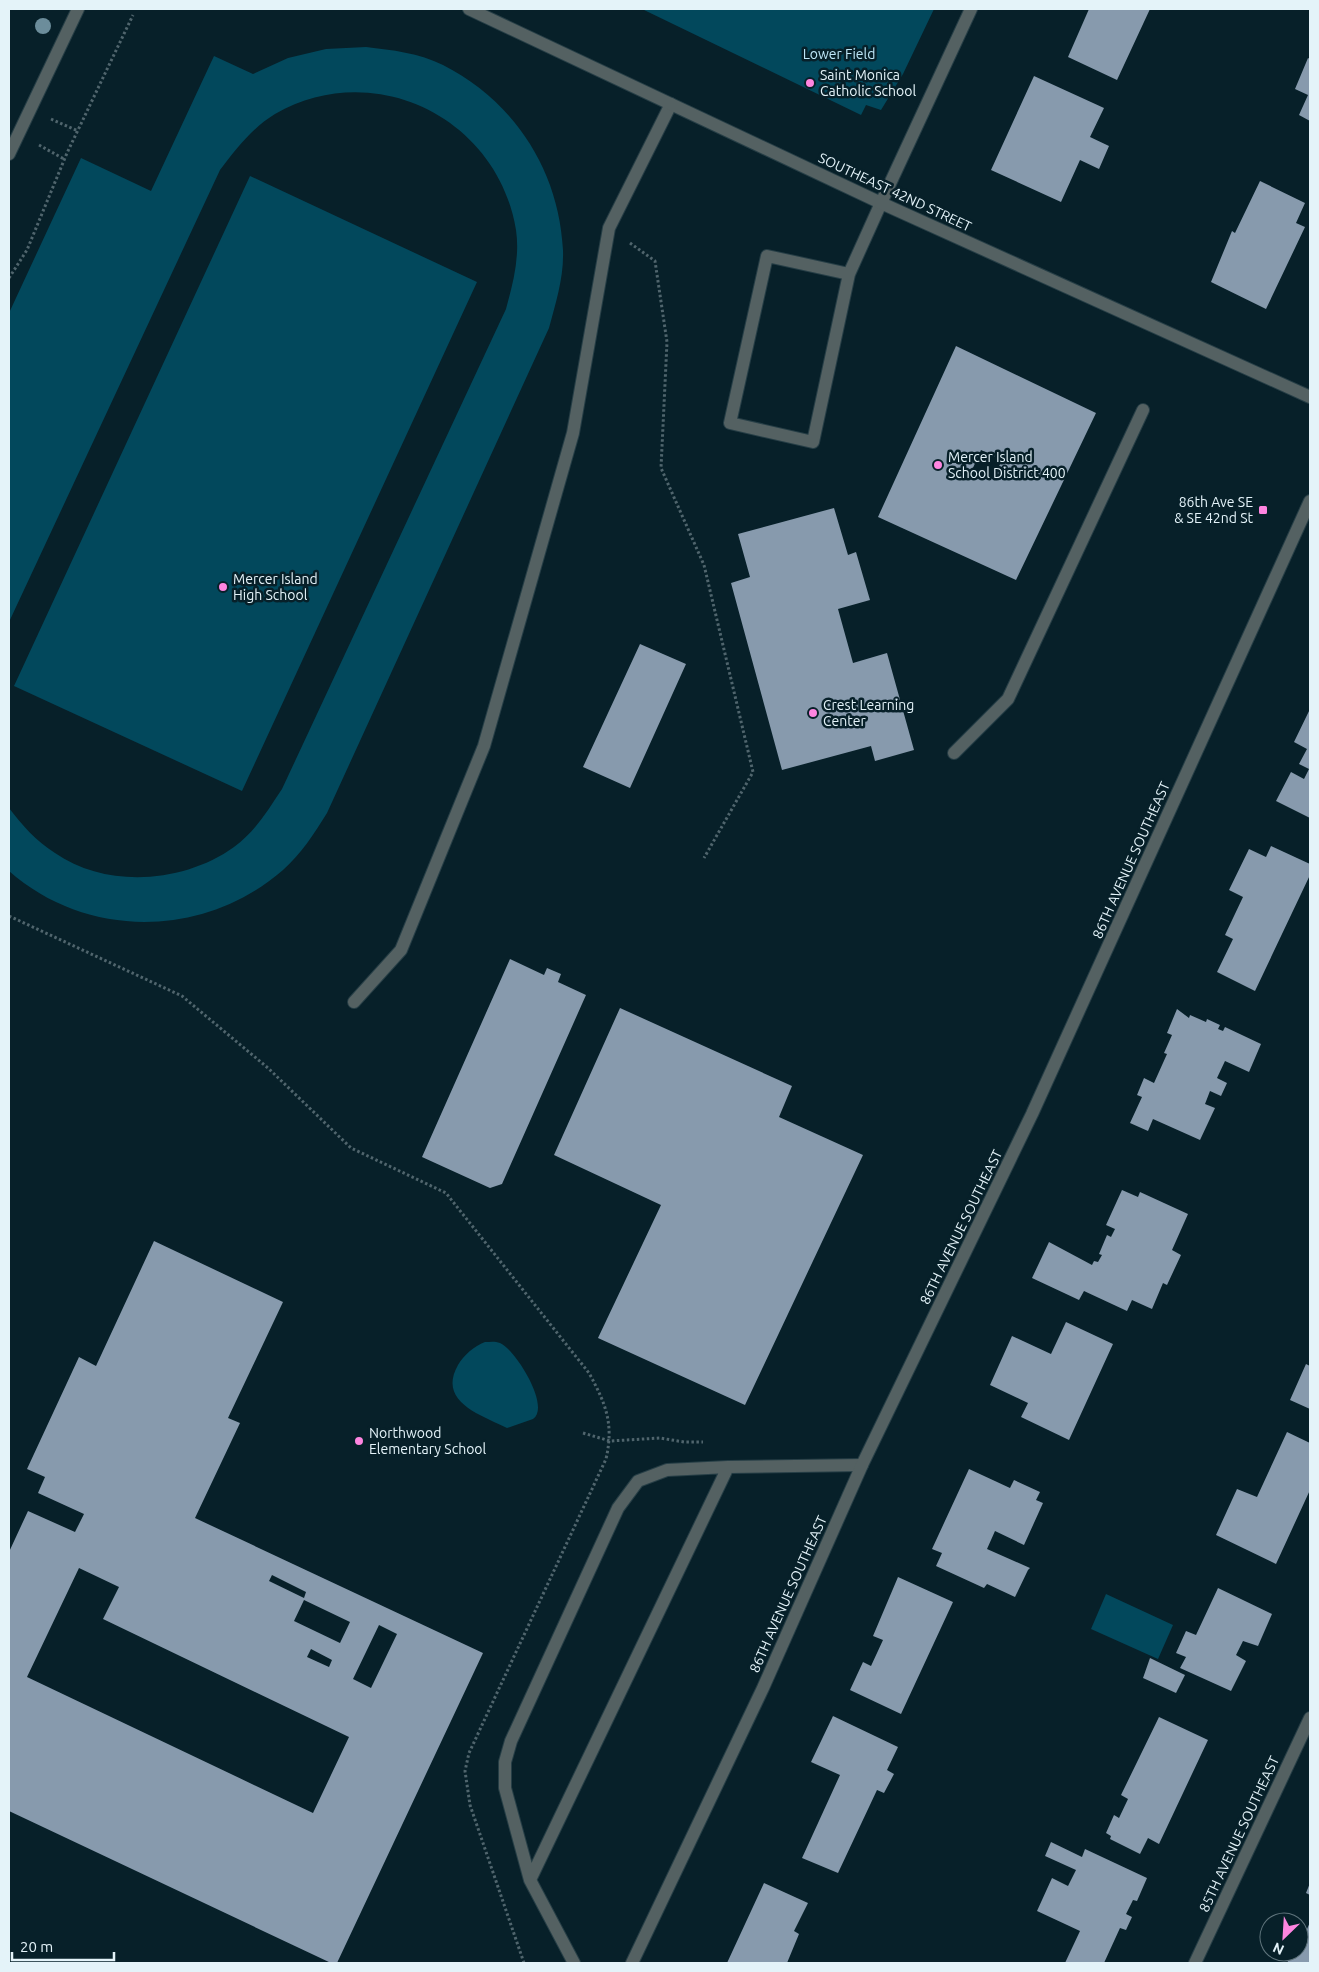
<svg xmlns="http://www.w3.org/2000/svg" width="1319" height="1972" viewBox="0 0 1319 1972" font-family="Ubuntu,sans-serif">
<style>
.green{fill:#02485c}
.building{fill:#879aad;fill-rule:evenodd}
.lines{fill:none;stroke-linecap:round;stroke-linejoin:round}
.service-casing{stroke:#263e46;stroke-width:14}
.minor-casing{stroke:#263e46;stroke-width:14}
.path{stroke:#50656d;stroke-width:3;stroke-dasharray:2.5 2.5;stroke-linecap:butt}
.service{stroke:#546162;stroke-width:12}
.minor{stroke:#546162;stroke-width:12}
.tree{fill:#6c8d9b}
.poi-dot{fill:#fe85e0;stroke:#072029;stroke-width:2}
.labels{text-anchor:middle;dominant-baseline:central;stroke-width:5;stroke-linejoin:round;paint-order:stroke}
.park-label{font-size:14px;fill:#bee7f8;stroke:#072029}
.poi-label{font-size:14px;fill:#e4f3f9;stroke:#072029;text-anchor:start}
.street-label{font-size:14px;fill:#e4f3f9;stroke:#072029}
</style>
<rect width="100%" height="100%" fill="#072029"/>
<path class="green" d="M642,9H934L903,74L881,110L866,105L861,115Z
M366,47C392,50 419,53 443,65C514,101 559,170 563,250C564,277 556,302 549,328L327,813C314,834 301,854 283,870C205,938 87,940 9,871V808C22,825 36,841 55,853C107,889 184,883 234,847C255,832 268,810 282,789L506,309C513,283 520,257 516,230C498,118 374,57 275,114C252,128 236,149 220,170L9,622V313L81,158L151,191L214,56L253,74L288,58L326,49Z
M250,176L477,282L242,791L14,686Z
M485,1342C490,1342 495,1341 500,1343C516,1350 551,1407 533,1419L507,1428C481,1415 437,1402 458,1365C464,1355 474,1346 485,1342Z
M1106,1594L1173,1625L1158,1659L1091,1629Z"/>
<path class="building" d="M1089,9H1150L1117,80L1068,57Z
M1308,58L1310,59V121L1299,115L1308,95L1295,89Z
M1034,76L1104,108L1090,137L1109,146L1099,169L1080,160L1061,202L991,170Z
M1260,181L1305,203L1296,223L1305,227L1266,309L1211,282L1232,231L1235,233Z
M956,346L1096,413L1016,580L878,517ZM981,450L1002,460L993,479L972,470Z
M834,508L848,555L856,552L870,600L838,609L853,663L887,653L914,750L875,761L871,746L782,770L731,583L750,577L738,534Z
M640,644L686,664L630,788L583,767Z
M1310,709V818L1276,801L1291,772L1304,779L1309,769L1299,764L1307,749L1294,742Z
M1271,846L1310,864V875L1255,991L1217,972L1233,939L1225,935L1243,897L1229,890L1249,849L1266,857Z
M510,959L544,975L547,968L561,974L558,982L586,995L502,1184L490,1188L422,1157Z
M620,1008L792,1086L779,1117L863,1155L745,1405L598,1338L661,1205L554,1155Z
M1177,1009L1189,1018L1190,1015L1206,1022L1207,1019L1220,1025L1218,1029L1223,1031L1225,1027L1261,1044L1249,1072L1225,1061L1217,1078L1227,1083L1221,1096L1210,1091L1205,1104L1215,1108L1200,1140L1153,1119L1148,1131L1130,1123L1142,1097L1137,1095L1144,1078L1154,1083L1167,1054L1164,1053L1172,1035L1167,1033Z
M1122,1190L1138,1197L1140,1192L1188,1214L1172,1250L1181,1255L1167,1285L1163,1283L1152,1309L1132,1300L1127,1311L1084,1291L1079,1300L1032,1278L1049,1242L1092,1265L1094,1261L1098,1262L1102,1255L1099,1254L1107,1235L1111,1237L1115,1229L1106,1225Z
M154,1241L283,1302L228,1418L240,1423L195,1518L483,1653L337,1963H331L9,1811V1552L28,1511L75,1532L84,1514L38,1493L45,1477L27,1469L79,1357L96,1366ZM79,1568L119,1587L103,1619L349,1737L313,1813L27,1677ZM272,1575L306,1592L304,1598L269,1581ZM304,1600L350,1622L340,1643L294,1621ZM379,1625L397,1634L371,1688L353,1679ZM311,1649L332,1660L329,1667L307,1657Z
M1066,1322L1113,1344L1069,1440L1021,1417L1028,1403L990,1385L1012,1336L1051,1354Z
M1306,1364L1310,1366V1409L1290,1400Z
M1287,1432L1310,1443V1490L1276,1564L1216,1535L1237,1489L1257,1497Z
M969,1469L1010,1488L1014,1480L1040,1492L1036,1500L1043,1503L1024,1545L995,1531L987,1549L1030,1568L1028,1570L1015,1597L987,1584L984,1588L936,1566L942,1553L932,1549Z
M898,1577L953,1602L901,1714L850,1690L863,1662L871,1666L883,1640L873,1636Z
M1218,1588L1272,1614L1258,1646L1243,1641L1236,1655L1246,1661L1231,1691L1180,1668L1186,1657L1176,1653L1186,1631L1196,1635Z
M1150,1658L1185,1675L1176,1693L1143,1678Z
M833,1716L898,1747L887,1770L894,1774L884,1793L877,1790L838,1873L802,1858L840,1775L811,1762Z
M1159,1717L1208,1740L1159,1844L1148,1838L1140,1854L1110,1839L1111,1836L1106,1833L1114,1815L1119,1818L1128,1799L1121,1795Z
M1051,1842L1082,1857L1085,1849L1147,1878L1137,1901L1133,1900L1126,1914L1132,1917L1126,1930L1120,1928L1104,1963H1065L1080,1931L1037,1911L1052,1878L1068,1886L1076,1870L1045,1856Z
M764,1883L808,1903L794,1931L799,1934L787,1963H727Z
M1310,1883V1895L1306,1893Z
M1310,1922V1963H1287L1293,1952H1299V1938L1302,1932L1305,1934Z"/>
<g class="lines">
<g class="service-casing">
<path id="service" d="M9,154L78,9
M849,274L813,442L730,423L767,256L849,274L881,203
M954,753L1008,699L1143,410
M354,1002L401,950L484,746L573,433L609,228L671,104
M530,1880L728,1467
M574,1963L530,1880L505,1788V1762L511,1741L618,1508L638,1481L667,1470L728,1467L862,1465"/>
</g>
<g class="minor-casing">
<path id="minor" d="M469,9L881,203L1310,397
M881,203L971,9
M632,1963L763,1688L862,1465L1032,1114L1310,501
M1195,1963L1310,1718"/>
</g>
<path class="path" d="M51,119L78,131
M39,145L64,159
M630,243L655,261L667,342L661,468L704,565L753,772L704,858
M9,278L27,250L67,153L133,15
M9,916L182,996L268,1068L351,1148L446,1193L589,1373C606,1404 614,1424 606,1459L469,1753L465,1771L470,1805L524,1963
M583,1433L610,1441L660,1438L684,1442H703"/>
<use href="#service" class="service"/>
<use href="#minor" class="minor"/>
</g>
<circle class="tree" cx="43" cy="26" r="8"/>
<g class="poi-dot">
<circle cx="810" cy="83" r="5"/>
<circle cx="938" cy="465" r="5"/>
<rect x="1258" y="505" width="10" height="10" rx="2.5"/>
<circle cx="223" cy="587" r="5"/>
<circle cx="813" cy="713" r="5"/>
<circle cx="359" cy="1441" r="5"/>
</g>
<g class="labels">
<g class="park-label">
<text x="839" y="54">Lower Field</text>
</g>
<g class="poi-label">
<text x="820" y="75">Saint Monica<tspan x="820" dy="16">Catholic School</tspan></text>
<text x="948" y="457">Mercer Island<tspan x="948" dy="16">School District 400</tspan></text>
<text x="1253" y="502" text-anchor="end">86th Ave SE<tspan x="1253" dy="16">&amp; SE 42nd St</tspan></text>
<text x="233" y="579">Mercer Island<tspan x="233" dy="16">High School</tspan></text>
<text x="823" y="705">Crest Learning<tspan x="823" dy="16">Center</tspan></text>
<text x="369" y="1433">Northwood<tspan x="369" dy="16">Elementary School</tspan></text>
</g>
<g class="street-label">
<text transform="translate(895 192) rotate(25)">SOUTHEAST 42ND STREET</text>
<text transform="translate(1131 860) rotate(-66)">86TH AVENUE SOUTHEAST</text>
<text transform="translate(961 1227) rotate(-64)">86TH AVENUE SOUTHEAST</text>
<text transform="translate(788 1594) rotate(-66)">86TH AVENUE SOUTHEAST</text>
<text transform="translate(1239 1834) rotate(-65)">85TH AVENUE SOUTHEAST</text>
</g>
</g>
<rect width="1319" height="1972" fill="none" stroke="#e4f3f9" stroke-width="20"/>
<g transform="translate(1284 1937) rotate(205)"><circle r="24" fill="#072029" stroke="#5f747c"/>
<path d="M0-4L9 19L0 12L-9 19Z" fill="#fe85e0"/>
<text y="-8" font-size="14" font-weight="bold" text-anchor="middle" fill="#e4f3f9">N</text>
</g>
<path d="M12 1952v8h102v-8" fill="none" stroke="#e4f3f9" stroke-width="2.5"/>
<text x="20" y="1952" font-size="15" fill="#e4f3f9" stroke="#072029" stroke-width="4" paint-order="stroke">20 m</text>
</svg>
